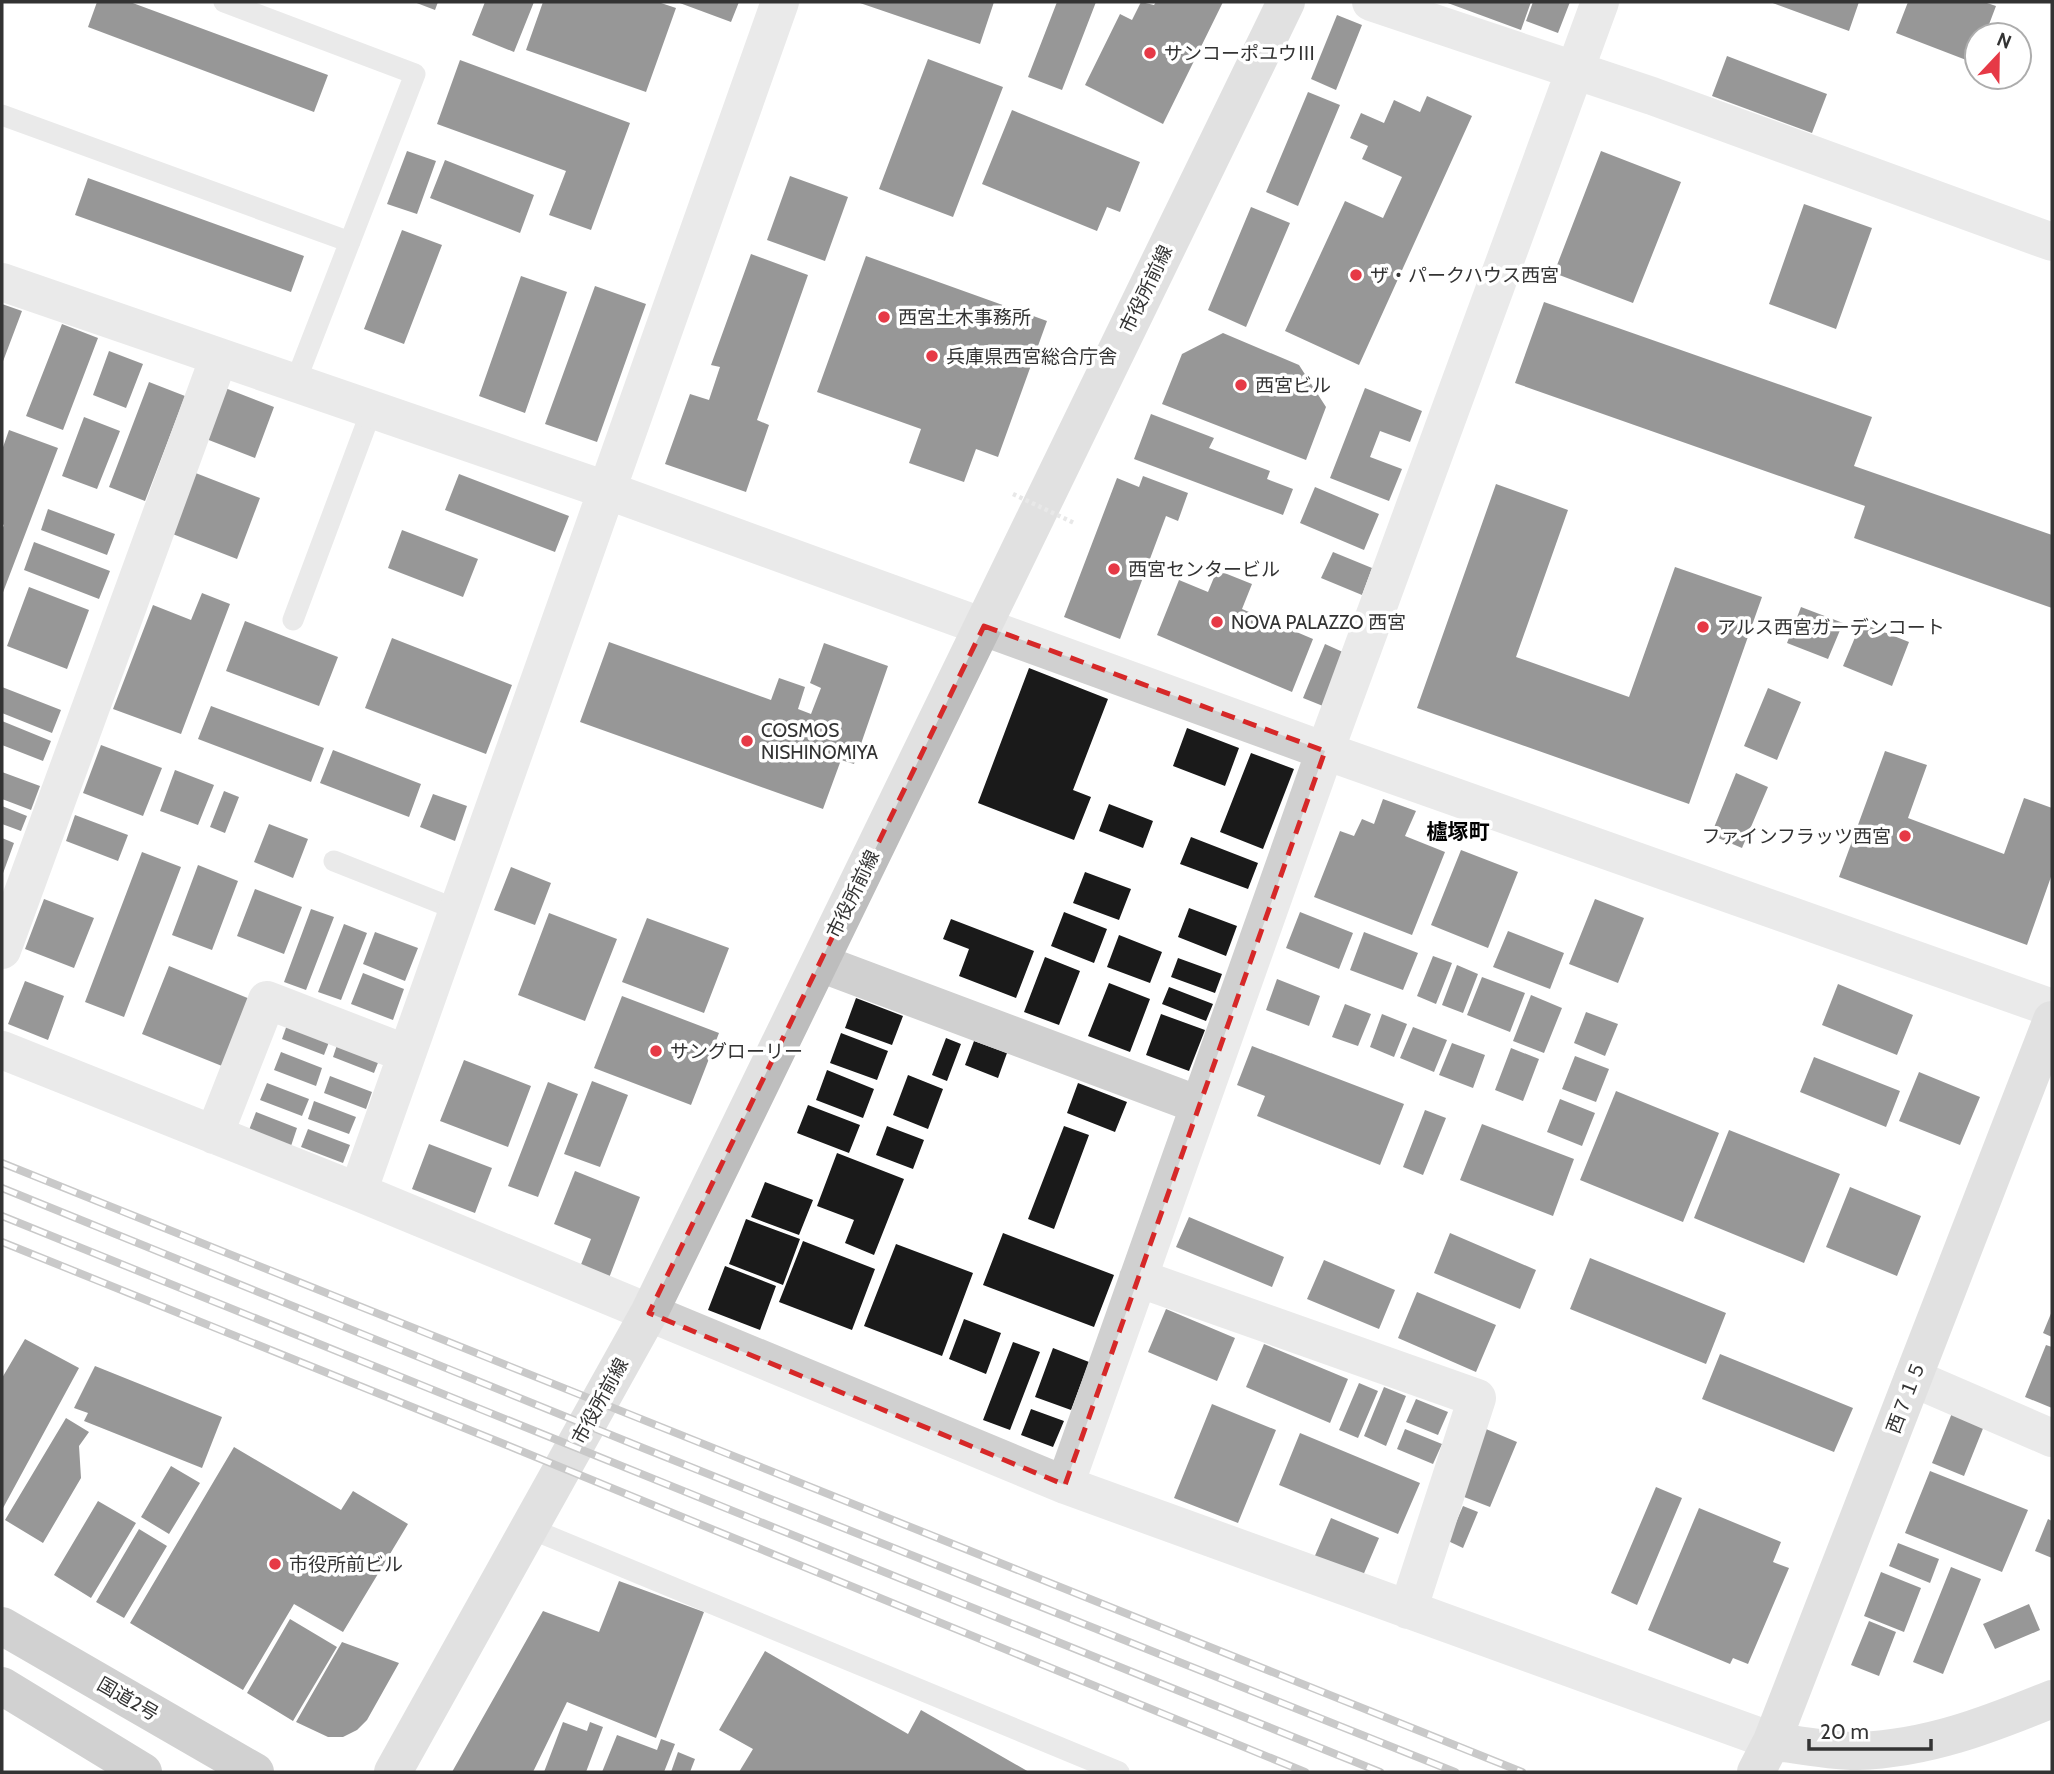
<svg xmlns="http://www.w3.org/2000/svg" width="2054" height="1774" viewBox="0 0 2054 1774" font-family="Cabin,'Noto Sans JP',sans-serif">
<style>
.building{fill:#1a1a1a}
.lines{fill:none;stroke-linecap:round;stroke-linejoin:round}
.lane{stroke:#d0d0d0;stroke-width:21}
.street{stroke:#d0d0d0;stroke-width:38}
.secondary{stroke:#bdbdbd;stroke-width:38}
.highway{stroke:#9a9a9a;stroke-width:38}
.rail-casing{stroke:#888;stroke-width:8}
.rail{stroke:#fff;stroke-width:5;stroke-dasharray:16;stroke-linecap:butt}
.path-bridge{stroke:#cdcdcd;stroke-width:4.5;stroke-dasharray:3.5 3.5;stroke-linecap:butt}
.marked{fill:none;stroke:#d62828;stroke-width:5;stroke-dasharray:14 9;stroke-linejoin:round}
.poi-dot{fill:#e63946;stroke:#fff;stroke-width:2.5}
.labels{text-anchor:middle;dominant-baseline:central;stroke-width:7;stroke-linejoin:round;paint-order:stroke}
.poi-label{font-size:19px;fill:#333;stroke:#fff;text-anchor:start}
.street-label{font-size:19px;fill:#333;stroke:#fff}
.neighbourhood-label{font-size:21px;font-weight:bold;fill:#000;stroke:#fff}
</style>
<rect width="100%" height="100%" fill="#fff"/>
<path class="building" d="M97,2H130L328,75L314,112L88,27Z
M414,2H438L435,10Z
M485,2H534L514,52L472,35Z
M543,2H658L676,8L646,92L526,50Z
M677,2H739L731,22Z
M857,2H994L980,44Z
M1057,2H1096L1062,90L1028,77Z
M1141,2L1154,5L1156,2H1223L1163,124L1085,85L1120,14L1132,20Z
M1445,2H1531L1521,30Z
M1533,2H1570L1558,33L1526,21Z
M1770,2H1859L1849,31Z
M1908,2H1984L1996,6L1985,35H1977V54L1974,63L1896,33Z
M1337,15L1362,25L1336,90L1311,79Z
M1727,56L1827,94L1812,133L1712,96Z
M928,59L1003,87L953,217L879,189Z
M460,60L630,123L591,230L549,215L566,171L437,124Z
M1308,92L1340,105L1298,206L1266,192Z
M1427,96L1472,116L1359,365L1285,331L1345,201L1383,218L1402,177L1362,159L1368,146L1350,138L1361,113L1384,123L1394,100L1420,112Z
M1012,110L1140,162L1120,212L1107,207L1097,231L982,184Z
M407,151L436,161L417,214L387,204Z
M1601,151L1681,182L1633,303L1554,273Z
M445,160L534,195L520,233L430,198Z
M790,176L848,197L825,261L767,240Z
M88,178L304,256L291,292L75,215Z
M1804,204L1872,228L1836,329L1769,304Z
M1251,207L1290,223L1246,327L1208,310Z
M402,230L442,245L404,344L364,329Z
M751,254L808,275L757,420L769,425L746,492L665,464L690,394L709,400L720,367L711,365Z
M866,256L1047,321L998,457L976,449L964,482L909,463L921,429L817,392Z
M521,276L567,292L525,413L479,396Z
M595,286L646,304L597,442L545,424Z
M1544,302L1872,417L1854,466L2052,535V608L1854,538L1865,506L1515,383Z
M2,304L22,311L2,364Z
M62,324L98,338L63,430L26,416Z
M1223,333L1299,365L1326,407L1306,460L1162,404L1182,354Z
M109,351L143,364L126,408L93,395Z
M149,382L185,396L145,501L109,487Z
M220,386L274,407L255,458L201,437Z
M1365,388L1422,411L1410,442L1380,431L1370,457L1402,469L1389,501L1330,478Z
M1151,414L1214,438L1209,448L1270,471L1267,479L1293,489L1283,515L1134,459Z
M84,417L120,431L97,489L62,476Z
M9,430L58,448L2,595V530L4,525L2,524V450Z
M193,472L260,498L237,559L170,533Z
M459,474L569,516L555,552L445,510Z
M1143,476L1188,493L1178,521L1166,516L1120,639L1064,617L1117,478L1139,487Z
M1496,484L1568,510L1516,657L1629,697L1675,567L1762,597L1689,804L1417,708Z
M1315,487L1379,514L1364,550L1300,523Z
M48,509L115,534L107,555L41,530Z
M402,530L478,559L463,597L388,568Z
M34,542L110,571L99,599L24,570Z
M1333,552L1372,568L1362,595L1321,578Z
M1217,570L1252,584L1242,609L1313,639L1292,692L1157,635L1179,580L1208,592Z
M29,587L89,610L67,669L7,646Z
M202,593L230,604L181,734L113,709L153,605L191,620Z
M1801,607L1843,623L1828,659L1787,643Z
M245,621L338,657L319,706L226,671Z
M1861,623L1909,642L1892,686L1843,666Z
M392,638L512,685L486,754L365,708Z
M609,642L771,700L779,678L805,687L798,709L811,714L821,688L810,683L824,643L888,666L854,764L841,760L823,809L580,722Z
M1325,644L1345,653L1323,706L1303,698Z
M1029,668L1108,699L1073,790L1091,797L1074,840L978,803Z
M2,687L61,710L52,733L2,713Z
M1768,688L1801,702L1777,760L1744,746Z
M211,706L324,748L311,782L198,739Z
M2,721L51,741L43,761L2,745Z
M1187,728L1239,748L1225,786L1173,766Z
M101,745L162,768L143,816L83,793Z
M333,750L421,784L409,817L320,783Z
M1885,751L1927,765L1908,818L2004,854L2024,798L2052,808V874L2027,945L1839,877Z
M1251,753L1294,769L1263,849L1220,832Z
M175,770L214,785L198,825L160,811Z
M2,772L40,786L31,810L2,799Z
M1736,773L1768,787L1742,848L1711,835Z
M224,791L239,797L225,833L210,827Z
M433,794L467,806L455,841L420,827Z
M1383,799L1416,811L1405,836L1445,852L1412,935L1314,897L1340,831L1354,836L1362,819L1374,824Z
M1109,804L1153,821L1143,848L1099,831Z
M2,806L27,816L21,831L2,824Z
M75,815L128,835L118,861L66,841Z
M269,824L308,839L293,878L254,862Z
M1191,837L1258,863L1248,889L1180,864Z
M2,838L14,843L2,876Z
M1461,850L1518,872L1488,948L1431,925Z
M142,852L181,867L124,1017L85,1002Z
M198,865L238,881L212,950L172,935Z
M511,867L551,883L535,925L494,910Z
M1085,872L1131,889L1119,920L1073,903Z
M255,889L302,907L284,954L237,936Z
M44,899L94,918L74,968L25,949Z
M1595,899L1644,918L1618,983L1569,964Z
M1189,908L1237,926L1226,956L1178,937Z
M311,909L334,917L306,990L284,982Z
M1064,912L1107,929L1094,963L1051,946Z
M1300,912L1353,933L1339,969L1286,948Z
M549,913L617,939L585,1021L518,995Z
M647,918L729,948L704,1013L622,982Z
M951,919L1034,951L1016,998L959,976L969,949L943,939Z
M344,924L367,933L341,1000L318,992Z
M1508,931L1564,953L1550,989L1493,967Z
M375,932L418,948L405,981L363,964Z
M1364,932L1418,953L1403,990L1350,970Z
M1119,935L1162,952L1150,983L1107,967Z
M1433,956L1452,963L1436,1004L1417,996Z
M1045,957L1080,971L1059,1025L1024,1012Z
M1178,958L1222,974L1215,993L1171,977Z
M1457,965L1478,974L1463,1013L1442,1005Z
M169,966L250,999L222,1066L142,1034Z
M363,973L404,989L393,1020L351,1004Z
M1482,977L1525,993L1510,1032L1467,1015Z
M1277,979L1320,996L1309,1026L1266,1010Z
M25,981L64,996L48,1040L8,1024Z
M1109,983L1150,999L1130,1052L1088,1036Z
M1838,984L1913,1015L1897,1055L1822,1025Z
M1169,987L1213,1004L1206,1021L1162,1004Z
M1531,995L1562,1008L1544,1053L1513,1041Z
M622,996L719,1033L691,1105L594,1068Z
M856,998L903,1016L892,1045L845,1028Z
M1345,1004L1371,1014L1358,1046L1332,1037Z
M1586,1012L1618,1024L1605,1056L1574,1043Z
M1161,1014L1205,1030L1189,1071L1146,1055Z
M1382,1014L1407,1024L1394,1057L1370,1047Z
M288,1022L331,1037L324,1055L282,1039Z
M1413,1027L1447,1040L1434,1072L1400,1058Z
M841,1033L888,1051L877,1080L830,1063Z
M946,1038L961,1044L947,1081L932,1075Z
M339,1039L381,1055L374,1073L333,1057Z
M974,1041L1007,1053L998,1078L965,1065Z
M1452,1043L1485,1055L1473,1088L1439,1075Z
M1252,1046L1404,1104L1380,1165L1257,1116L1265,1096L1237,1085Z
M1511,1048L1539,1059L1523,1101L1495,1090Z
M281,1052L322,1068L316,1086L274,1070Z
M1575,1056L1609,1069L1596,1102L1562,1089Z
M1814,1057L1900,1091L1886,1127L1800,1092Z
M464,1060L531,1086L508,1147L440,1121Z
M827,1070L874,1089L863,1118L816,1100Z
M1919,1072L1980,1097L1960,1145L1899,1121Z
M908,1075L943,1089L928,1129L893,1115Z
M330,1076L372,1092L366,1109L324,1093Z
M592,1081L628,1095L600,1167L564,1154Z
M548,1082L578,1094L538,1197L508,1186Z
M267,1083L309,1099L302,1116L260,1100Z
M1078,1083L1127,1102L1115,1132L1067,1113Z
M1616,1091L1719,1133L1683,1222L1580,1180Z
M1560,1099L1595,1113L1582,1146L1547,1132Z
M314,1101L356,1117L349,1134L308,1119Z
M808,1105L860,1125L849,1153L797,1133Z
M1425,1110L1446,1118L1423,1175L1403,1167Z
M256,1112L297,1128L291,1146L249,1130Z
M1482,1124L1574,1159L1553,1216L1460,1180Z
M887,1126L924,1140L913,1169L876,1155Z
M1064,1126L1089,1135L1054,1229L1028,1219Z
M308,1129L350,1145L343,1163L301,1147Z
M1729,1130L1840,1174L1804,1263L1694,1218Z
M429,1144L492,1168L475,1213L412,1189Z
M837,1153L904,1179L874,1255L845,1243L854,1220L817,1206Z
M575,1171L640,1197L609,1278L580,1267L591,1239L554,1224Z
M765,1182L813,1200L799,1235L751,1217Z
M1850,1187L1921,1216L1897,1276L1826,1247Z
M1189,1217L1284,1257L1272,1287L1176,1247Z
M746,1219L800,1239L783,1285L729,1264Z
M1003,1233L1114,1275L1094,1327L983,1285Z
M1450,1233L1536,1270L1520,1309L1434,1273Z
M803,1241L875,1269L852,1330L779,1302Z
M896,1244L973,1273L942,1356L864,1326Z
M1590,1258L1726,1313L1706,1364L1570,1309Z
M1324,1260L1395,1290L1379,1329L1307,1299Z
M725,1266L776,1286L760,1330L708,1310Z
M1417,1292L1496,1325L1476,1372L1398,1338Z
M1166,1309L1235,1338L1217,1381L1148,1352Z
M2052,1311V1337L2043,1333Z
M964,1319L1001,1333L986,1374L949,1359Z
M25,1339L79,1368L2,1510V1378Z
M1013,1342L1040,1352L1010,1430L983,1420Z
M1264,1344L1348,1379L1330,1423L1246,1387Z
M2046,1345L2052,1347V1408L2025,1397Z
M1053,1348L1089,1362L1071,1410L1035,1397Z
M1720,1354L1853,1408L1834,1452L1702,1399Z
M95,1366L222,1417L202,1468L84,1421L88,1413L74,1408Z
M1359,1383L1378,1391L1358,1438L1339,1430Z
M1384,1387L1406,1396L1386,1446L1364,1436Z
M1416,1399L1448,1412L1438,1435L1406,1422Z
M1212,1404L1276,1430L1238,1523L1174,1498Z
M1031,1409L1064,1421L1053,1447L1021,1435Z
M1952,1413L1984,1426L1964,1476L1932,1463Z
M66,1418L89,1432L79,1446L81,1478L43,1543L5,1520Z
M1405,1429L1442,1444L1433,1464L1397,1449Z
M1486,1429L1517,1442L1490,1507L1459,1495Z
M1300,1433L1420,1483L1398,1534L1279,1485Z
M234,1447L341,1510L353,1491L408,1524L343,1632L294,1604L243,1690L130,1623Z
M171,1466L200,1483L169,1534L141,1517Z
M1930,1471L2028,1510L2002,1572L1905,1533Z
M1656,1487L1682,1498L1637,1605L1611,1593Z
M98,1501L136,1523L91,1598L54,1575Z
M1463,1506L1478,1512L1463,1548L1448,1541Z
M1699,1508L1781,1542L1773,1562L1789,1568L1748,1664L1733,1658L1730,1664L1648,1630Z
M1331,1518L1379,1538L1362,1578L1314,1558Z
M2048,1519L2052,1521V1558L2035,1551Z
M139,1529L167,1546L124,1618L96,1602Z
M1898,1543L1939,1559L1930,1583L1889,1566Z
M1951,1567L1981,1579L1943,1674L1913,1662Z
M1881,1572L1921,1588L1904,1632L1864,1616Z
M619,1581L704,1612L656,1738L567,1702L533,1772H452L543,1611L599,1632Z
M2029,1604L2040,1630L1995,1649L1983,1624Z
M290,1619L337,1647L293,1721L247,1693Z
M1869,1621L1896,1632L1879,1676L1851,1665Z
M342,1642L399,1663L367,1720L357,1730L343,1737H328L296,1722Z
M765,1651L908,1734L921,1710L1029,1772H739L753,1749L719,1730Z
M563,1722L587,1731L590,1722L603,1727L586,1772H544Z
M617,1735L657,1750L661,1739L675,1744L664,1772H602Z
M678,1752L695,1759L690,1772H671Z"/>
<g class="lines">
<path class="lane" d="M224,2L415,74L295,383
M2,115L350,242
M293,620L372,409
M334,861L458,910
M529,1528L1119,1772"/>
<path class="street" d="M1371,2L1652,96L2052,242
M2,282L606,490L1325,751L2052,1008
M2,950L219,357
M820,963L1199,1105
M2,1050L358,1192L1065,1485L1772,1741
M214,1135L267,1000L407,1054
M358,1192L780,2
M1138,1278L1477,1398L1408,1610
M1913,1378L2052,1438
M1065,1485L1325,751L1600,2"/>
<path class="secondary" d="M1772,1741C1799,1745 1829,1751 1857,1751C1927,1749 1988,1725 2052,1699
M393,1772L649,1313L1286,2
M1756,1772L1772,1741L2052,1020"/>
<path class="highway" d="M2,1626L255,1772
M2,1686L143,1772"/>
<g class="rail-casing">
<path id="rail" d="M2,1163L1522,1772
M2,1188L643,1448L1455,1772
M2,1216L1380,1772
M2,1242L509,1446L1305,1772"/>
</g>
<use href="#rail" class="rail"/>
<path class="path-bridge" d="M1013,494L1074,523"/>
</g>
<path d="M0 0H2054V1774H0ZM984,626L1325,751L1065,1485L649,1313Z" fill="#fff" fill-opacity=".55" fill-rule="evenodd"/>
<path class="marked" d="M984,626L1325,751L1065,1485L649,1313Z"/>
<g class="poi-dot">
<circle cx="1150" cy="53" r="7"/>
<circle cx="1356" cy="275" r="7"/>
<circle cx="884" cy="317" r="7"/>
<circle cx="932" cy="356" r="7"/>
<circle cx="1241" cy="385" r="7"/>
<circle cx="1114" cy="569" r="7"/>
<circle cx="1217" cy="622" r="7"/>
<circle cx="1703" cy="627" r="7"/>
<circle cx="747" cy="741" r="7"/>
<circle cx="1905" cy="836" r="7"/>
<circle cx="656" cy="1051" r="7"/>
<circle cx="275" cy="1564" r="7"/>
</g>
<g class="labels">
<g class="poi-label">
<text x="1164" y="53">サンコーポユウⅢ</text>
<text x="1370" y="275">ザ・パークハウス西宮</text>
<text x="898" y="317">西宮土木事務所</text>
<text x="946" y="356">兵庫県西宮総合庁舎</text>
<text x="1255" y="385">西宮ビル</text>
<text x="1128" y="569">西宮センタービル</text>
<text x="1231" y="622">NOVA PALAZZO 西宮</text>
<text x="1717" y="627">アルス西宮ガーデンコート</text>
<text x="761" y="730">COSMOS<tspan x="761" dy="22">NISHINOMIYA</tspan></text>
<text x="1891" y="836" text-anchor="end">ファインフラッツ西宮</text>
<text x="670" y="1051">サングローリー</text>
<text x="289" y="1564">市役所前ビル</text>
</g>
<g class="street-label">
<text transform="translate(1146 289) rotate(-64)">市役所前線</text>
<text transform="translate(853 894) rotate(-64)">市役所前線</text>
<text transform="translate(1906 1397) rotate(-69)">西７１５</text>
<text transform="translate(600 1401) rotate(-61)">市役所前線</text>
<text transform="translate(128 1699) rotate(30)">国道2号</text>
</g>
<g class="neighbourhood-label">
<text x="1458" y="831">櫨塚町</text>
</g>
</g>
<rect width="2054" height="1774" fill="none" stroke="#333333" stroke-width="7"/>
<g transform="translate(1998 56) rotate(22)"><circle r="33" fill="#ffffff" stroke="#adadad" stroke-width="2"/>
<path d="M0-5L12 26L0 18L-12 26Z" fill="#e63946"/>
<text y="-10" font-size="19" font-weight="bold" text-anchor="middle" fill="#333333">N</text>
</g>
<path d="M1809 1739v10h122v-10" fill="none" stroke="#333333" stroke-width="3.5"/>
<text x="1820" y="1739" font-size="21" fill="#333333" stroke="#ffffff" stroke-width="5" paint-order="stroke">20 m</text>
</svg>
